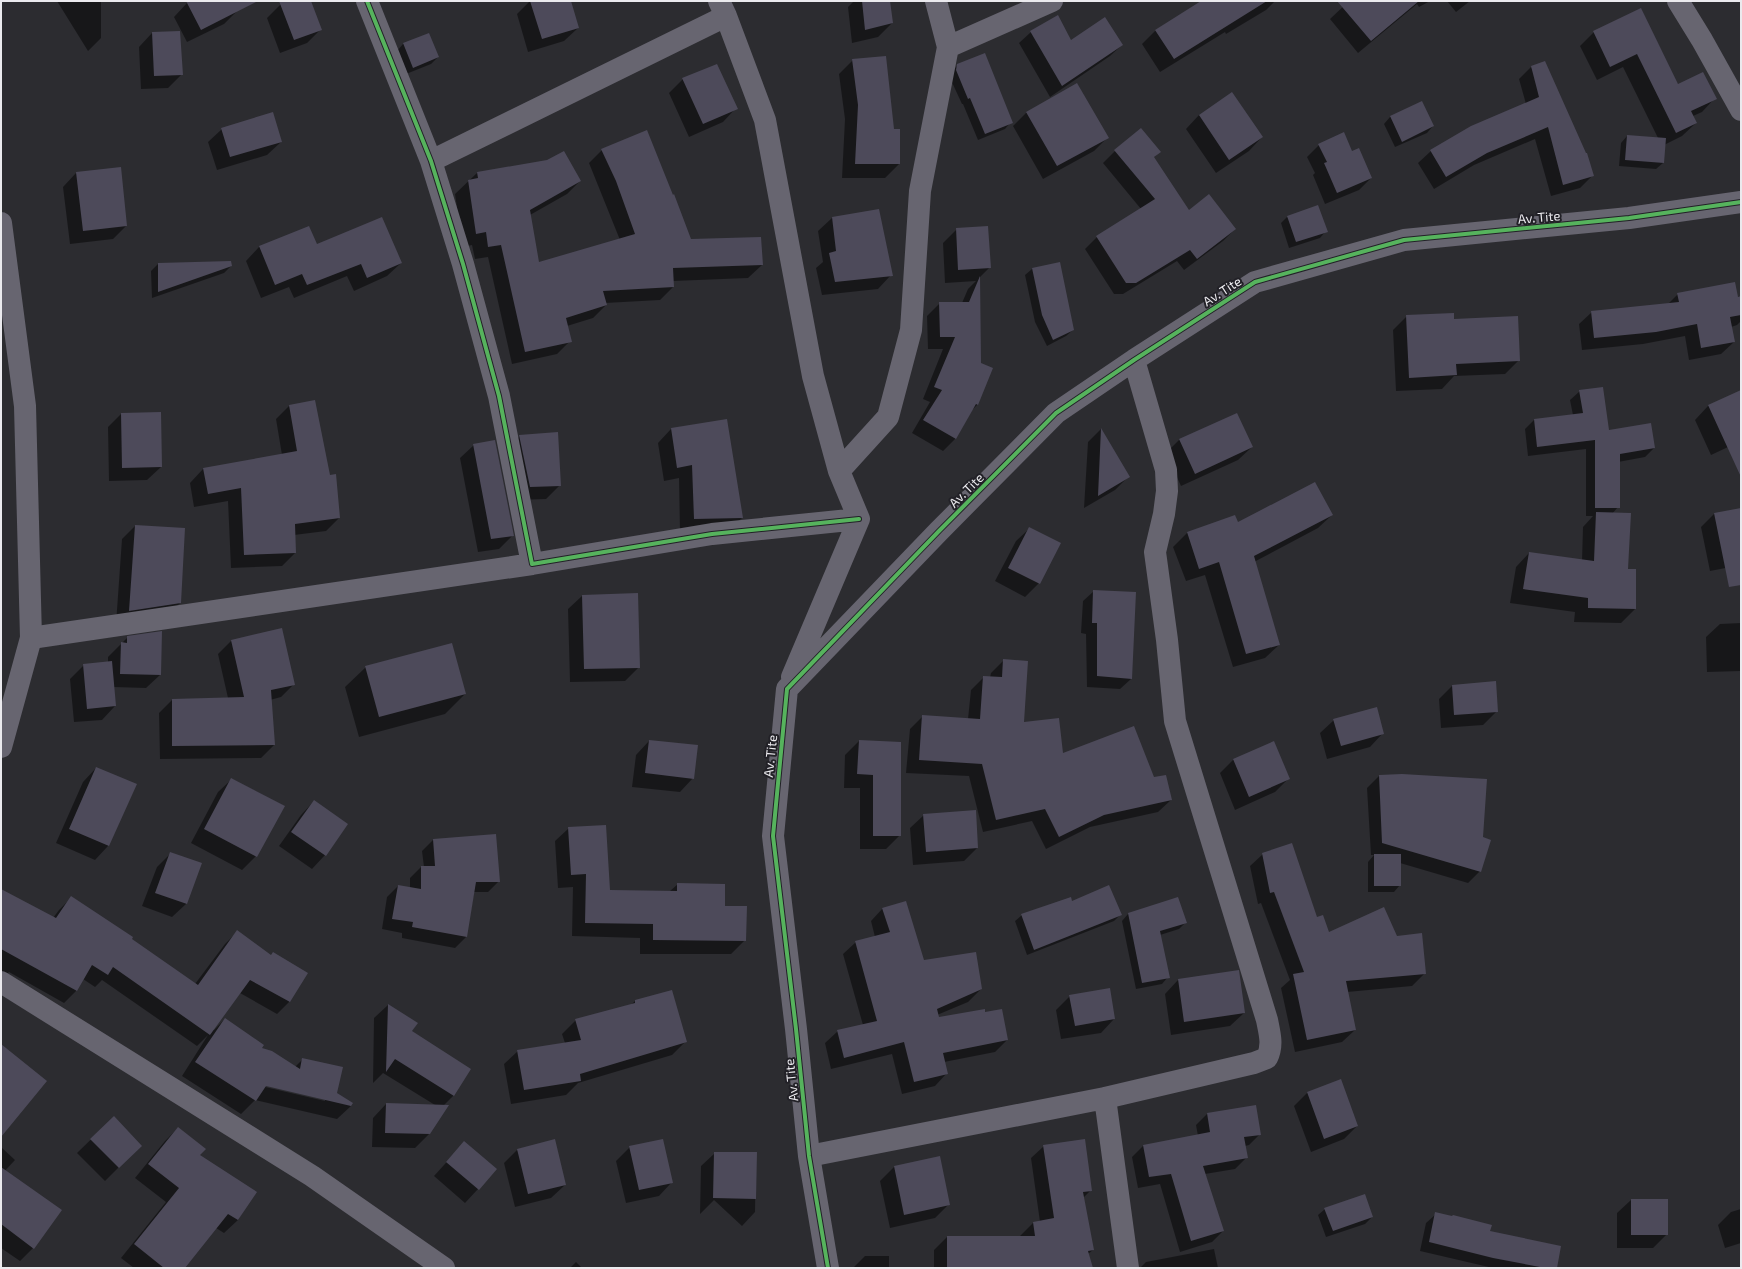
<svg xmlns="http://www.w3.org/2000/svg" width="1742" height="1269" viewBox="0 0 1742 1269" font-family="'Exo 2',sans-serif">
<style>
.shadow{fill:#0007;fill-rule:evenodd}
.building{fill:#4d4a5a}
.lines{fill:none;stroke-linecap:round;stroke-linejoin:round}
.minor{stroke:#676570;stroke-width:22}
.cycleway-casing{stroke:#222127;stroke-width:6}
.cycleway{stroke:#56b35d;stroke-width:4}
.labels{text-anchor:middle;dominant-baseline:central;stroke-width:4;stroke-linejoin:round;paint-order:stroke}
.street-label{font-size:13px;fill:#ebeaee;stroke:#222127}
</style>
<rect width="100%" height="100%" fill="#2c2c30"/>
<path class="shadow" d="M57,1H101V38L88,51Z
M192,1H233L238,10L224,24L187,42L174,17L187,3Z
M289,1H310L321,29L307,43L280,53L267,18L281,4Z
M530,1H570L578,28L564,41L528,52L517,14Z
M854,1H889L892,23L878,37L852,43L848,7Z
M1203,1H1275L1266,10L1226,34L1225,32L1160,72L1142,44L1156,30Z
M1349,1H1430L1419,7L1417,4L1358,53L1330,19Z
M1447,1H1470L1456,12Z
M1641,9L1678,85L1715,98L1702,112L1693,116L1696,123L1682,136L1664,145L1663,163L1656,169L1619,166L1621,143L1627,136L1658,138L1623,67L1597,80L1580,46L1594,32Z
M1031,32L1071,41L1122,45L1110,56L1050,97L1019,43Z
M152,33L182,74L168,88L141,89L139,47Z
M428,34L438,57L431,64L406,74L397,51L403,44Z
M853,60L893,130L899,164L885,178H842L845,119L839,74Z
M958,65L1011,122L1005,129L978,140L963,104H962L950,78L951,72Z
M1531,67L1592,176L1580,188L1551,196L1535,139L1474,165L1434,189L1418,163L1431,151L1526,104L1519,79Z
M683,79L736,108L723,122L689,137L669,93Z
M1077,84L1107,138L1094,151L1043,179L1013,126L1026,113Z
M1422,102L1433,126L1427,133L1395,147L1384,124L1390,117Z
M1199,115L1262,137L1249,151L1216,173L1186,129Z
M222,129L281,142L267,155L217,170L208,142Z
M1319,145L1352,153L1371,178L1359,190L1325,204L1313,175L1315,173L1307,157Z
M602,150L690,240L762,265L748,278L673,281V287L660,300L605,303L606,305L593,318L567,326L570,341L557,354L512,364L488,257L475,259L472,245L463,247L455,194L477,173L548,161L580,181L567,194L530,215L538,264L620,240L589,163Z
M1115,151L1159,152L1153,158L1188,211L1235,229L1223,241L1184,270L1177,261L1123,294H1114L1085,249L1097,237L1141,209L1103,163Z
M76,173L126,226L113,239L70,244L63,187Z
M878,211L891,275L878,289L822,295L816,268L823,262L818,231L832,218Z
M1287,217L1326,231L1320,238L1289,248L1281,223Z
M309,227L317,246L401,263L387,276L354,291L347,276L294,298L289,287L261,298L246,261L259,247Z
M957,229L990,267L979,278L980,364L978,404L972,410L955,439L943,451L912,433L930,402L923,399L943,349H928L927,316L940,303H962L968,289L976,281L945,283L943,243Z
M1059,263L1073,330L1066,336L1047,346L1035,322L1025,275L1032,269Z
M158,264L231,266L224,273L152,298L151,271Z
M1678,294L1741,297V321L1737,325L1731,327L1734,342L1721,354L1689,360L1685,336L1643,344L1582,350L1579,324L1592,312L1668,304Z
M1407,316L1519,360L1505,374L1454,376L1442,389L1396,391L1393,330Z
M1580,391L1608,432L1654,448L1645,457L1618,462V507L1612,514L1627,570H1635V609L1621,623L1574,622L1575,612L1510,603L1516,567L1529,553L1582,561L1583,527L1593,516H1586V449L1528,456L1525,429L1534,420L1573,415L1570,400Z
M1741,391V441L1711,455L1695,420L1708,406Z
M289,406L329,476L339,518L326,531L294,535L295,553L282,566L231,568L228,501L194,507L190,483L203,469L282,455L276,419Z
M121,414L161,467L147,480L109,481L108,427Z
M671,429L742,518L728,531L680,532L679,478L664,481L658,443Z
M1101,429L1128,477L1115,490L1084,508L1088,442Z
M520,436L560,485L546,499L516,500L506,450Z
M1180,439L1252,447L1238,460L1181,486L1166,453Z
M474,445L513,535L499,549L478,552L460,458Z
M1741,509V565L1710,571L1701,527L1714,514Z
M1332,515L1318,528L1254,562L1279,645L1265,658L1233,667L1205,575L1186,581L1173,547L1187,533L1235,516L1237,523Z
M135,526L180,603L166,617L116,624L122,539Z
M1030,528L1039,583L1025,597L995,581L1016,541Z
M1094,591L1131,679L1120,689L1087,687L1086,634L1081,633L1083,601Z
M582,596L639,667L625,681L570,682L568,609Z
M1741,623V671L1707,672L1706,637L1720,624Z
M128,637L160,675L146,688L113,687L115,706L102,720L74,722L70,679L84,665L108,663V657Z
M231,641L294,684L281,697L270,700L274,745L261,758L160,759L159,713L172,700L228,698L218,654Z
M1004,660L1023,724L1062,754L1154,779L1171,800L1158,812L1090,827L1046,849L1032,821L983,832L969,776L906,773L910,729L923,716L968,719L971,690L984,677L990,678L991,673Z
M366,667L465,694L445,714L359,737L345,687Z
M1452,686L1497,711L1483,725L1441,728L1439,699Z
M1334,720L1383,733L1370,747L1327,759L1320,733Z
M649,741L693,778L680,792L632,787L636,755Z
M859,741L900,835L886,849H860V788H844L845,755Z
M1274,743L1289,778L1275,792L1235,810L1220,773L1233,760Z
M96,768L136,785L108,846L95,860L56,843L83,782Z
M1402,775L1480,871L1468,883L1400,863V885L1394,892H1368V862L1374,855H1371L1367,788L1379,776Z
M232,779L284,806L256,856L242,870L191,843L218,792Z
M314,801L347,824L325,855L312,869L279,846L301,815Z
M924,815L977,848L964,861L913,865L910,828Z
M569,828L609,891H670L678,884L724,907L745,940L731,954H640V938L572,936L573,887L558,888L555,841Z
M433,840L499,881L488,892H474L466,937L455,948L402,938V933L382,929L387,897L398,886L410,888V878L421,867H424L422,851Z
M171,853L200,864L186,904L172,917L142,906L157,867Z
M1263,854L1328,933L1397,937L1425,973L1412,986L1347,992L1355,1030L1342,1042L1295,1052L1281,988L1290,980L1261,903L1258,904L1250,866Z
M1,894L53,918L59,910L71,898L195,984L225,944L237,932L271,956L306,973L289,1002L277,1014L240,993L213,1029L214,1030L225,1019L260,1049L295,1067L303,1059L336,1093L351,1106L337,1119L255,1100L241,1114L182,1076L208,1035L197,1046L102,980L95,987L83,979L76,991L64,1003L9,972L1,980ZM262,1084L325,1099V1101L261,1086Z
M1072,902L1120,915L1114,921L1027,955L1015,921L1022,915Z
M883,908L924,961L981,989L968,1002L937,1015L938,1018L984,1013L1007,1040L995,1052L944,1062L947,1073L935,1086L902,1094L892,1054L831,1069L825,1043L838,1031L863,1025L843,954L856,942L875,937L871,921Z
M1128,914L1185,923L1179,929L1160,935L1168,977L1162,984L1136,989L1122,921Z
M1178,980L1244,1013L1230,1026L1171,1035L1165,994Z
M1070,996L1114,1019L1101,1033L1061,1039L1056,1010Z
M635,1001L686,1041L672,1055L578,1083L566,1095L511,1104L504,1064L518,1051L565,1043L562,1034L576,1020L631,1005Z
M388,1005L417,1023L411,1032L454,1095L443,1106L429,1134L415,1148L372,1147L373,1118L386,1104L435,1105L383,1073L373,1083L374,1018Z
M1308,1092L1357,1126L1344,1139L1311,1152L1294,1106Z
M1255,1106L1260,1134L1249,1145L1245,1146L1246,1158L1235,1169L1205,1174L1223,1231L1212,1242L1180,1252L1160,1184L1138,1188L1132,1157L1143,1146L1198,1136L1196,1125L1207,1114Z
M114,1117L127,1159L105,1181L77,1153Z
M178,1128L199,1156L255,1192L238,1220L224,1233L216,1228L183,1268H134L121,1258L166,1202L135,1178L165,1141Z
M464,1143L478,1189L465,1203L434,1176Z
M1044,1146L1090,1191L1083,1198L1093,1250L1088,1254L1092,1268H1019L1021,1242L1020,1236L1033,1223L1040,1222L1031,1158Z
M1,1147L15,1160L1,1175Z
M630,1147L672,1182L659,1196L626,1203L616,1161Z
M517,1150L565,1185L551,1198L515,1207L504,1163Z
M715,1153H756L755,1212L742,1226L714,1200L700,1214L701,1166Z
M939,1157L949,1204L935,1218L890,1228L880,1181L894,1167Z
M1631,1200L1667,1234L1653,1248H1617V1213Z
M1,1203L33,1248L20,1261L1,1248Z
M1325,1209L1372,1217L1365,1224L1326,1237L1318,1215Z
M1741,1209V1243L1725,1248L1718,1225L1731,1212Z
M1436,1214L1556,1268H1493L1420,1251L1426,1223Z
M947,1237L1004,1268H934V1250Z
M1214,1249L1218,1268H1140L1146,1262Z
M865,1256H889V1268H853Z
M576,1262L582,1268H570Z"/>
<path class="building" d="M186,1H258L201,30Z
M279,1H311L322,30L294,40Z
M530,1H571L579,28L542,39Z
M862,1H890L893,23L865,30Z
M1201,1H1267L1174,59L1155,30Z
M1337,1H1419L1371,41Z
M1641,8L1678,84L1703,72L1717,99L1691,111L1697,123L1676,133L1637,54L1610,67L1593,31Z
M1058,15L1071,40L1105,17L1123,45L1062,86L1030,31Z
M180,31L183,75L154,76L152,32Z
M429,33L439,57L413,68L403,43Z
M985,53L1013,123L985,134L970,98L968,99L956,70L957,64Z
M886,56L894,129H900V164H855L858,105L852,59Z
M1545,61L1586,153H1587L1594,176L1563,185L1548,127L1487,153L1446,177L1430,150L1471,126L1539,97L1531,66Z
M717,64L738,109L703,124L682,78Z
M1077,83L1109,138L1057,166L1026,112Z
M1232,92L1263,137L1229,160L1199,115Z
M1422,101L1434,126L1402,142L1390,116Z
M273,112L282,142L230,157L221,128Z
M1141,128L1161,152L1154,157L1189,210L1209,194L1236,229L1197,259L1190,250L1136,283H1126L1096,236L1155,199L1114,150Z
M647,130L673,195L674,194L691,239L761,237L763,265L673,268L674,287L603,291L607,305L566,318L572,342L525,352L501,245L488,247L486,232L476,234L468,180L478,178L477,172L547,160L564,151L581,181L530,210L539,262L635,234L616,181L601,149Z
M1344,132L1352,151L1359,148L1372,178L1337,193L1324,163L1327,162L1318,144Z
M1627,135L1666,138L1664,163L1625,160Z
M121,167L127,226L83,231L76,172Z
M1318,205L1328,232L1296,242L1287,216Z
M879,209L893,276L835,282L829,253L836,251L832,217Z
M382,217L402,263L367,278L361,264L307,285L302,274L275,285L259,246L309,226L317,244Z
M988,226L991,268L958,270L956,228Z
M231,261L232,266L158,292V263Z
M1060,262L1074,330L1053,340L1042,315L1032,268Z
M980,276L981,363L993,368L978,405L976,404L956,439L923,420L942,390L934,387L955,337H940L939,302H969Z
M1735,282L1738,297L1741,296V315L1730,317L1735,342L1701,348L1697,324L1656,332L1594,338L1591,311L1679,302L1677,293Z
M1454,313V319L1518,316L1520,361L1456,364L1457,375L1409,378L1406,315Z
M1603,387L1609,430L1651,423L1655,448L1620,454V508H1595V440L1537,447L1534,419L1583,413L1579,390Z
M1741,390V477L1708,405Z
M315,400L330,475L336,474L340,518L295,524L296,553L244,555L241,488L208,494L203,468L297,451L289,405Z
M161,412L162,467L122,468L121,413Z
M1237,413L1253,447L1195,474L1179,439Z
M727,419L743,518L694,519L692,465L677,468L671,428Z
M1101,428L1130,477L1098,496Z
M558,432L561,486L530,487L519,435Z
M495,440L514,536L491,539L473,444Z
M1315,482L1333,515L1254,556L1280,645L1246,654L1219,562L1199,569L1187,532L1235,515L1238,522Z
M1741,508V585L1729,587L1714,513Z
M1596,512L1631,513L1628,569H1636V609L1588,608V598L1523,589L1529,552L1594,561Z
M135,525L185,528L181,603L129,611Z
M1029,527L1061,543L1040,584L1008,568Z
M1093,590L1136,592L1132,679L1097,676V623H1092Z
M638,593L640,668L584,669L582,595Z
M282,628L295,685L271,690L275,745L172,746V699L244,697L231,640Z
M162,631L161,675L120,674L121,642L127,643V636Z
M452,643L466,694L379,717L365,666Z
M1003,659L1028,661L1024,722L1059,718L1063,753L1134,726L1154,777L1166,775L1172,800L1104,815L1059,837L1045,809L996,820L982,764L919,760L922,715L980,719L983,676L1002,677Z
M112,661L116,706L87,709L83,664Z
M1496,681L1498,712L1454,715L1452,685Z
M1377,707L1384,734L1341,746L1333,719Z
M649,740L698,745L694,779L645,773Z
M859,740L901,742V836H873V775L857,774Z
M1274,741L1290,779L1249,797L1233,759Z
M96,767L137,784L109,846L69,829Z
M1402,774L1487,779L1483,837L1491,840L1481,872L1382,843L1379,775Z
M231,778L285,806L257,857L204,829Z
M314,800L348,824L326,856L291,832Z
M976,810L978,848L926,852L923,814Z
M606,825L610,890L677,891V883L725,884V906H747L746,941L653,940V924L585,923L586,874L571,875L568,827Z
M496,834L500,882H476L467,937L412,927L413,922L392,919L398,885L421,889V866H435L433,839Z
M1292,843L1317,917L1323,915L1329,932L1384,907L1397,936L1422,933L1426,974L1346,981L1356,1030L1307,1040L1293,974L1304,972L1274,892L1270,893L1262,853Z
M170,852L202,863L187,904L155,893Z
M1374,854H1401V886H1374Z
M1109,885L1122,915L1034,950L1021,914L1071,897L1072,901Z
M1,889L56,918L71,896L133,937L132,939L198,985L237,930L271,955L273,952L308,973L290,1002L250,980L210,1035L113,967L108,975L92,965L77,991L1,949Z
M1178,897L1187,923L1160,931L1170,978L1142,983L1128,913Z
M906,901L924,960L976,952L982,989L937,1009L939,1017L985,1009V1012L1002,1009L1008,1040L943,1053L948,1074L914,1082L904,1042L844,1058L837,1030L877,1021L855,941L890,932L882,908Z
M1239,970L1245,1013L1184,1022L1178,979Z
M1110,988L1115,1019L1075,1026L1069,995Z
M672,990L687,1042L580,1074L581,1081L524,1090L517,1050L581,1040L575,1019L635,1003V1000Z
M388,1004L418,1023L412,1031L471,1069L454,1096L395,1059L386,1072Z
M225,1018L264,1045L262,1048L272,1051L300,1069L302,1058L343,1067L337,1093L353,1103L351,1106L266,1086L256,1101L195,1062Z
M1,1044L47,1081L1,1137Z
M1341,1079L1358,1126L1324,1139L1307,1092Z
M386,1103L449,1105L430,1134L385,1133Z
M1256,1105L1261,1135L1244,1137L1248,1158L1203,1166L1224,1231L1191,1241L1171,1174L1149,1177L1143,1145L1210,1132L1207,1113Z
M114,1116L142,1146L119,1168L90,1139Z
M178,1127L206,1149L200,1155L257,1192L238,1220L228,1214L185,1268H164L134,1244L179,1188L148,1164Z
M555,1139L566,1185L528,1194L517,1149Z
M663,1139L673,1183L639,1190L629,1146Z
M1085,1139L1092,1191L1083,1192L1094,1250L1088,1251L1093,1268H947V1236H1035L1033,1222L1054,1218L1043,1145Z
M464,1141L497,1169L479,1190L446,1162Z
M714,1152H757L756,1199L713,1198Z
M940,1156L950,1205L904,1215L894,1166Z
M1,1167L62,1210L34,1249L1,1224Z
M1365,1194L1373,1217L1333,1231L1324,1208Z
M1631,1199H1668V1235H1631Z
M1435,1212L1452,1216L1453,1215L1492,1225L1490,1231L1561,1246L1557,1268H1545L1493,1258L1429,1242Z"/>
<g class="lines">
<path class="minor" d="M367,1L431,161L463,264L499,396L532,564L712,534L859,519
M719,1L726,16L765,120L813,376L839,471
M1678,1L1702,40L1741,110
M948,47L1052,1
M431,161L726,16
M1,223L25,406L31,638L1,747
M31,638L532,564
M792,677L859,519L839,471L888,417L911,330L920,191L948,47L936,1
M1,982L312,1176L444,1268
M1105,1098L1254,1063L1267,1058C1273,1045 1270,1035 1267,1020L1175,721L1167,640L1155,552L1164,514L1167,491L1166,470L1134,360
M809,1156L1105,1098L1128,1268
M828,1268L809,1156L796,1029L773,836L787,689L939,531L1056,413L1134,360L1255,282L1404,240L1629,218L1741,202"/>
<g class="cycleway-casing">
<path id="cycleway" d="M367,1L431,161L463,264L499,396L532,564L712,534L859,519
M828,1268L809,1156L796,1029L773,836L787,689L939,531L1056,413L1134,360L1255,282L1404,240L1629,218L1741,202"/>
</g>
<use href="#cycleway" class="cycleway"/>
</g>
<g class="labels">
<g class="street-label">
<text transform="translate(1539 217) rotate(-5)">Av. Tite</text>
<text transform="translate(1222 291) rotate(-33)">Av. Tite</text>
<text transform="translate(966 490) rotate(-45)">Av. Tite</text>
<text transform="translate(770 756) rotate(-84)">Av. Tite</text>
<text transform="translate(791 1080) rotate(-96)">Av. Tite</text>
</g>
</g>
<rect width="1742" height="1269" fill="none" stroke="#ebeaee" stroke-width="4"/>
</svg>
